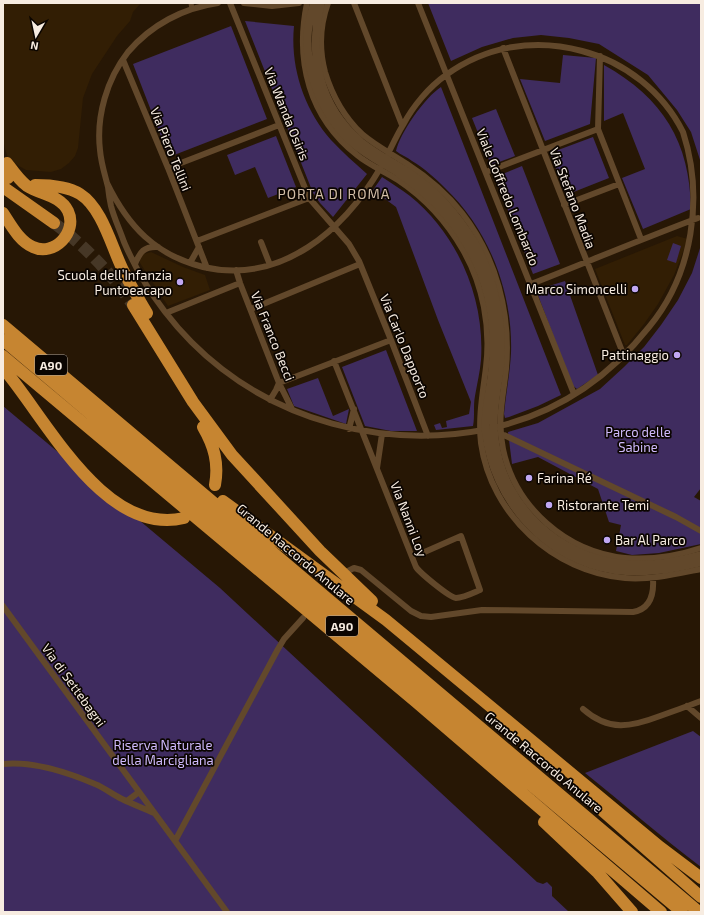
<svg xmlns="http://www.w3.org/2000/svg" width="704" height="915" viewBox="0 0 704 915" font-family="'Exo 2',sans-serif">
<style>
.built{fill:#321e04}
.green{fill:#3f2c5f}
.lines{fill:none;stroke-linecap:round;stroke-linejoin:round}
.motorway-tunnel{stroke:#463726;stroke-width:12;stroke-dasharray:12 6;stroke-linecap:butt}
.pedestrian{stroke:#62482b;stroke-width:5}
.minor{stroke:#62482b;stroke-width:6}
.tertiary{stroke:#62482b;stroke-width:8}
.motorway{stroke:#c68531;stroke-width:12}
.poi-dot{fill:#c1a8f3;stroke:#0b0501;stroke-width:1.5}
.labels{text-anchor:middle;dominant-baseline:central;stroke-width:3.5;stroke-linejoin:round;paint-order:stroke}
.shield{fill:#0b0501;stroke:#b0a79e;stroke-width:1}
.shield-label{font-size:12px;font-weight:bold;fill:#f7ece1}
.street-label{font-size:13px;fill:#f7ece1;stroke:#0b0501}
.poi-label{font-size:13px;fill:#f7ece1;stroke:#0b0501;text-anchor:end}
.park-label{font-size:13px;fill:#cfbafc;stroke:#0b0501}
.neighbourhood-label{font-size:14px;letter-spacing:1px;fill:#d1bca5;stroke:#0b0501}
</style>
<rect width="100%" height="100%" fill="#271705"/>
<path class="built" d="M3,3H141L133,12L130,21L117,36L92,74L83,98L78,148L75,156L69,163L61,169L51,172L26,170L12,162L8,158L5,149L3,139Z
M677,236L688,239L674,275L658,304L644,324L627,345H625L595,269Z
M151,252L183,267L205,275L210,290L168,306L140,263V258L144,254Z"/>
<path class="green" d="M428,3H701V163L691,132L677,110L648,75L599,44L569,38L541,35L513,38L482,47L451,61Z
M245,21L294,26C290,67 304,109 331,140C342,152 355,163 367,174L333,217L320,203L313,193Z
M231,26L267,119L169,157L133,64Z
M563,55L596,58L590,124L545,141L520,79L560,83Z
M604,65C663,98 690,142 691,209L643,229L622,178L645,169L623,113L604,121Z
M441,87L561,395L538,406L509,417L505,418L504,414C506,393 510,373 511,353C513,292 489,230 445,188C435,178 424,168 412,161C407,157 401,155 396,151C400,133 425,97 441,87Z
M496,109L515,156L491,165L472,118Z
M276,136L296,187L268,198L255,167L235,175L227,155Z
M593,137L609,178L566,195L550,153Z
M522,166L560,264L533,274L495,177Z
M382,177C391,183 401,189 410,196C458,235 485,298 481,360C480,372 477,384 475,396C473,406 475,416 473,426L436,430L434,425L440,423L442,428L447,427L446,421L469,414L471,402L438,320L396,207L373,190Z
M673,243L681,246L676,263L667,260Z
M701,245V488L694,497L701,501V544L659,553L632,555L616,551L621,525L609,522L598,489L538,457L512,464L508,432L538,423L600,389L624,367L644,347L661,325L678,300L692,273Z
M565,281L598,375L577,389L572,385L536,290Z
M386,350L417,431H391L365,426L342,367Z
M318,378L333,416L349,409L346,424L294,406L287,389Z
M3,406L220,588L537,882L543,884L547,882L552,887V896L569,912H3Z
M693,731L701,737V867C661,837 624,804 585,773Z"/>
<g class="lines">
<path class="motorway-tunnel" d="M54,223C85,246 111,273 133,305"/>
<path class="pedestrian" d="M191,3L192,9"/>
<path class="minor" d="M230,3L309,198L349,244L359,261L391,340L428,436
M244,3L272,6L299,3
M307,3C295,61 309,117 357,155C369,165 384,171 398,180C425,198 447,222 463,250C483,285 491,327 486,367C483,392 478,417 481,443C491,515 554,572 625,578C651,580 676,574 701,569
M328,3C320,25 319,49 325,72C332,95 344,117 362,134C376,146 392,154 407,164C427,177 447,194 462,213C496,257 511,313 506,369C503,398 497,419 503,449C515,507 566,552 625,558C650,560 677,556 701,548
M354,3L402,125
M418,3L574,394
M503,48L624,356
M600,56L598,129L641,239
M123,60L168,168L207,268
M168,168L279,125
M486,172L598,129
M107,183C128,226 155,255 203,267C282,285 344,230 381,167C389,153 395,138 403,125C413,106 429,87 446,75C486,46 535,38 582,51C625,62 663,92 683,132C704,197 693,274 649,327C599,390 535,426 455,434C372,442 288,420 222,369C179,336 145,291 124,242C120,230 114,218 111,206C109,197 109,197 108,187C105,175 101,163 100,150C96,116 107,79 128,52C151,25 183,8 218,3
M564,205L619,184
M197,241L309,198
M261,242L270,265
M190,263L199,247
M135,264C140,252 144,246 158,247
M236,270L240,283L279,383L292,409
M531,284C587,262 642,239 698,218
M251,309L360,264
M166,313L240,283
M334,361L416,567C420,573 449,597 456,598C463,598 473,593 480,590L461,536L420,554
M279,383L391,340
M270,400L276,390L279,383
M349,429L354,409
M504,435L676,517L701,531
M377,468L382,434
M348,571L354,568L361,570L411,611L421,616L431,617L482,610L633,612C650,609 654,595 653,579
M3,606L227,912
M687,706L701,718
M583,709C609,732 631,727 660,716C674,711 688,706 701,701
M3,764C34,761 67,772 95,784C105,788 113,795 122,799C132,804 143,808 154,813
M127,801L139,792
M175,841L278,649L284,639L303,618"/>
<path class="tertiary" d="M314,3C312,12 309,21 308,30C304,72 323,117 354,144C368,156 383,163 397,172C425,191 449,214 466,243C490,282 497,328 492,373C490,392 484,412 486,432C493,500 546,560 615,570C644,574 672,569 701,562
M321,3C308,55 319,106 361,142C376,154 394,163 411,174C436,191 458,216 474,242C495,279 504,325 500,367C497,392 491,415 495,441C503,506 559,558 624,564C650,567 676,562 701,555"/>
<path class="motorway" d="M3,174L8,178
M35,185C50,185 67,186 80,194C102,208 111,245 122,268C129,283 138,298 147,313
M3,187L54,223
M3,213C11,225 19,241 33,247C54,257 78,232 68,211C60,195 41,195 27,186C19,180 13,171 7,163
M133,305L193,402L232,455L320,551L372,601
M3,325L699,912
M3,340L682,912
M3,356L416,702L661,912
M3,368C46,418 104,537 184,518
M203,427C214,446 219,463 215,485
M223,501L386,620L660,847L701,878
M580,791L701,897
M544,822L598,873L632,912"/>
</g>
<g class="poi-dot">
<circle cx="180" cy="282" r="4"/>
<circle cx="635" cy="289" r="4"/>
<circle cx="677" cy="355" r="4"/>
<circle cx="529" cy="478" r="4"/>
<circle cx="549" cy="505" r="4"/>
<circle cx="607" cy="540" r="4"/>
</g>
<g class="labels">
<g class="shield">
<rect x="35" y="355" width="32" height="20" rx="3"/>
<rect x="326" y="616" width="32" height="20" rx="3"/>
</g>
<g class="shield-label">
<text x="51" y="365">A90</text>
<text x="342" y="626">A90</text>
</g>
<g class="street-label">
<text transform="translate(287 114) rotate(68)">Via Wanda Osiris</text>
<text transform="translate(171 149) rotate(68)">Via Piero Tellini</text>
<text transform="translate(508 197) rotate(68)">Viale Goffredo Lombardo</text>
<text transform="translate(573 198) rotate(69)">Via Stefano Madia</text>
<text transform="translate(273 336) rotate(68)">Via Franco Becci</text>
<text transform="translate(405 346) rotate(68)">Via Carlo Dapporto</text>
<text transform="translate(409 519) rotate(69)">Via Nanni Loy</text>
<text transform="translate(296 554) rotate(40)">Grande Raccordo Anulare</text>
<text transform="translate(74 685) rotate(54)">Via di Settebagni</text>
<text transform="translate(544 762) rotate(40)">Grande Raccordo Anulare</text>
</g>
<g class="poi-label">
<text x="172" y="275">Scuola dell’Infanzia<tspan x="172" dy="15">Puntoeacapo</tspan></text>
<text x="627" y="289">Marco Simoncelli</text>
<text x="669" y="355">Pattinaggio</text>
<text x="537" y="478" text-anchor="start">Farina Ré</text>
<text x="557" y="505" text-anchor="start">Ristorante Temi</text>
<text x="615" y="540" text-anchor="start">Bar Al Parco</text>
</g>
<g class="park-label">
<text x="638" y="432">Parco delle<tspan x="638" dy="15">Sabine</tspan></text>
<text x="163" y="745">Riserva Naturale<tspan x="163" dy="15">della Marcigliana</tspan></text>
</g>
<g class="neighbourhood-label">
<text x="334" y="193">PORTA DI ROMA</text>
</g>
</g>
<rect width="704" height="915" fill="none" stroke="#f7ece1" stroke-width="8"/>
<g transform="translate(36 36) rotate(189)" stroke="#0b0501" stroke-width="3" paint-order="stroke">
<path d="M0-3L7 15L0 10L-7 15Z" fill="#f7ece1"/>
<text y="-6" font-size="11" font-weight="bold" text-anchor="middle" fill="#f7ece1">N</text>
</g>
</svg>
